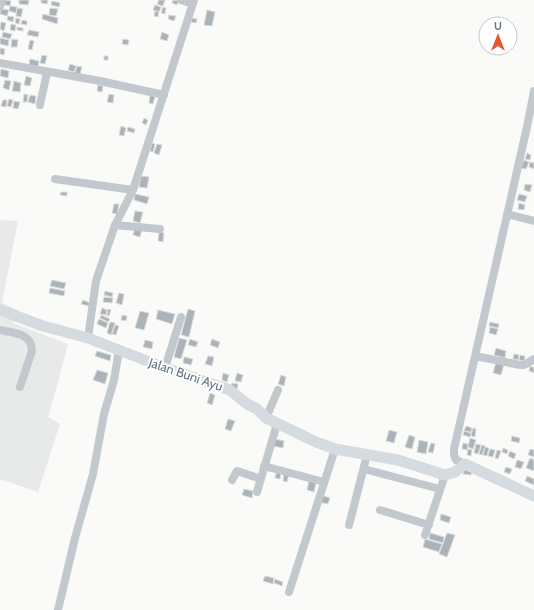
<svg xmlns="http://www.w3.org/2000/svg" width="534" height="610" viewBox="0 0 534 610" font-family="Cabin,sans-serif">
<style>
.built{fill:#e8e9e9}
.building{fill:#aab3b9;stroke:#dcdcda}
.lines{fill:none;stroke-linecap:round;stroke-linejoin:round}
.minor{stroke:#c3c8cc;stroke-width:8}
.major{stroke:#d6dbdf;stroke-width:11}
.labels{text-anchor:middle;dominant-baseline:central;stroke-width:4;stroke-linejoin:round;paint-order:stroke}
.street-label{font-size:13px;fill:#657683;stroke:#fff}
</style>
<rect width="100%" height="100%" fill="#fafaf8"/>
<path class="built" d="M0,220L18,221L2,303L18,310L13,323L68,344L58,382L48,417L60,424L38,492L0,479Z"/>
<path class="building" d="M3,0L11,1L10,6L2,4Z
M19,0H29L28,5L19,4Z
M41,0H48L47,4L41,3Z
M159,0H165L163,6L157,4Z
M173,0L178,1L177,5L172,3Z
M52,1L60,3L59,7L51,5Z
M155,5L161,7L159,12L153,10Z
M10,6L17,7L16,13L9,11Z
M163,7L166,8L165,14L161,13Z
M17,8L23,9L21,17L16,16Z
M50,8L58,9L56,16L49,15Z
M1,9L9,10L7,16L0,14Z
M207,10L215,12L212,26L204,25Z
M155,11L159,12L158,17L154,16Z
M43,14L58,18L57,24L42,19Z
M169,15L176,16L174,21L168,19Z
M8,16L14,17L13,22L7,20Z
M16,18L20,19L19,24L15,23Z
M192,18L197,19L196,23L191,22Z
M22,20L27,21V25L21,24Z
M1,22L6,23L4,31L0,29Z
M11,24L16,25L15,31L10,30Z
M17,27L23,28V31L17,30Z
M29,30L39,32L38,37L27,35Z
M3,32L12,34L10,39L2,37Z
M162,32L169,35L167,41L160,39Z
M0,38L9,40L8,46L0,44Z
M12,39L18,40L17,47H11Z
M123,39L129,40L128,45L122,44Z
M30,40L34,41L32,50L28,49Z
M0,48L5,49L4,55L0,54Z
M42,55L47,56L45,64L40,63Z
M104,56H108V60H104Z
M30,59L39,61L38,67L29,65Z
M70,64L76,66L74,72L68,70Z
M77,66L82,67L80,74L75,73Z
M1,69L9,71L8,78L0,76Z
M26,76L32,78L30,86L24,85Z
M5,80L11,81L9,90L3,88Z
M14,81L21,83L20,92L12,91Z
M98,85L103,86L102,92L97,91Z
M24,94L28,95L27,102H23Z
M109,94L114,95L113,103L107,102Z
M30,95L36,96L35,104L28,102Z
M150,95L155,96L153,104L149,103Z
M9,99L13,100L11,107L7,106Z
M3,100H7L6,107L1,106Z
M14,101L20,102L18,109L13,108Z
M144,118L148,120L146,125L142,123Z
M121,126L126,128L124,136L119,135Z
M128,127L135,129L134,133L127,131Z
M152,143L155,144L153,152L150,151Z
M157,144L162,145L159,155L154,153Z
M527,153L531,155L530,160L525,159Z
M524,160L529,162L526,169L521,168Z
M530,162L534,163V169L529,167Z
M141,176L149,177L147,188L139,187Z
M525,184L532,185L530,192L524,190Z
M61,192H67V196L60,195Z
M135,194L149,197L147,204L134,200Z
M519,194L527,196L525,202L517,200Z
M519,203L525,205L524,210L518,209Z
M114,204H119L117,214L112,213Z
M135,211L143,212L140,223L133,221Z
M135,228L142,229L140,237L133,235Z
M159,232L164,233L163,242L158,241Z
M52,280L66,283L64,289L50,286Z
M50,288L65,291L64,296L49,293Z
M105,291L113,293L112,297L104,295Z
M119,293L124,294L122,305L116,303Z
M104,297L113,298L112,303L103,302Z
M83,300L90,303L89,306L81,304Z
M102,308L107,310L106,315L100,314Z
M108,309L111,310L109,316H107Z
M188,309L195,311L189,337L181,335Z
M158,310L175,314L172,324L156,319Z
M140,311L149,313L144,330L135,328Z
M101,315L110,319L108,322L100,318Z
M122,315L127,316L126,321L121,320Z
M99,319L108,323L106,328L97,324Z
M110,322L115,323L111,335L107,333Z
M490,322L499,324L498,328L489,326Z
M115,325L119,326L116,335L112,334Z
M490,327L498,329L496,335L489,333Z
M179,338L187,340L181,359L174,357Z
M190,339L198,342L196,347L188,345Z
M212,339L220,342L218,348L210,345Z
M145,340L153,342L152,349L143,347Z
M496,348L506,351L505,358L494,355Z
M97,351L111,355L110,361L95,356Z
M514,354L519,355L518,360L513,359Z
M520,355L525,356L524,361L519,360Z
M208,356L214,357L212,366L205,364Z
M184,357L193,359L191,365L183,363Z
M496,362L504,364L501,375L493,373Z
M530,366L534,368V373L529,371Z
M97,370L108,373L105,384L93,380Z
M223,373L229,375L227,382L222,380Z
M237,373L243,375L241,382L235,381Z
M281,375L286,377L284,386L278,384Z
M232,383L238,384L237,389L231,388Z
M210,393L215,395L212,405L207,403Z
M228,419L235,421L231,431L225,429Z
M466,426L472,428L471,432L464,431Z
M473,428L476,429L475,437L471,436Z
M389,430L397,432L394,443L386,441Z
M464,431L471,433L470,437L463,435Z
M409,435L415,437L412,449L405,447Z
M512,436L520,438L519,443L511,441Z
M470,438L476,440L473,449L468,447Z
M275,439L284,441L283,448L273,446Z
M419,440L428,442L426,454L417,452Z
M431,443L435,444L433,453L428,452Z
M463,443L468,444L467,450L462,449Z
M476,444L481,445L478,454L474,453Z
M482,445L485,446L482,455L479,454Z
M485,447L489,448L487,456L483,455Z
M503,448L508,450L507,454L502,452Z
M468,449L472,450L471,456L467,455Z
M490,449L495,450L493,457L488,456Z
M530,449L534,450V457L528,455Z
M497,450L501,451L498,459L495,458Z
M510,451L516,454L514,459L508,456Z
M530,458L534,460V471L526,468Z
M517,460L524,462L521,469L515,467Z
M506,467L512,469L510,474L504,472Z
M464,468L473,470L471,475L463,474Z
M277,470L281,471L280,479L275,478Z
M284,473L289,474L287,482L283,481Z
M527,476L534,479V485L525,481Z
M309,481L316,483L314,492L307,490Z
M244,489L253,491L252,498L242,495Z
M321,495L330,498L328,504L319,502Z
M441,514L451,517L449,523L440,520Z
M430,533L444,537L443,543L429,539Z
M447,533L455,535L447,557L439,554Z
M425,539L442,544L439,552L423,547Z
M265,576L274,578L273,584L263,581Z
M275,579L283,582L282,586L274,583Z"/>
<g class="lines">
<path class="minor" d="M181,0L193,4
M0,7L2,0
M0,63L100,81L164,95
M40,105L47,72
M55,179L133,190
M507,214L534,221
M115,225L160,229
M0,330C14,333 32,333 32,351L20,387
M88,338L96,281L115,225L133,190L194,0
M475,356L520,365H524L534,359
M165,368L181,317
M266,418L278,390
M465,464L456,460L454,455V449L527,127L534,91
M264,466L324,482
M364,469L440,489
M232,480L237,471L261,479
M257,492L277,424
M380,510L429,525
M349,525L367,455
M425,535L445,475
M289,592L335,449
M58,610L75,538L93,474L104,414L114,380L119,350"/>
<path class="major" d="M0,310L43,326L88,338L165,368L230,390L247,404L257,409L266,418L316,442L335,449L398,460L445,475L455,472L465,464L534,496"/>
</g>
<g class="labels">
<g class="street-label">
<text transform="translate(186 374) rotate(19)">Jalan Buni Ayu</text>
</g>
</g>
<g transform="translate(498 36)"><circle r="19" fill="#ffffff" stroke="#c1c8cd"/>
<path d="M0-3L7 15L0 10L-7 15Z" fill="#e4572e"/>
<text y="-6" font-size="11" font-weight="bold" text-anchor="middle" fill="#657683">U</text>
</g>
</svg>
